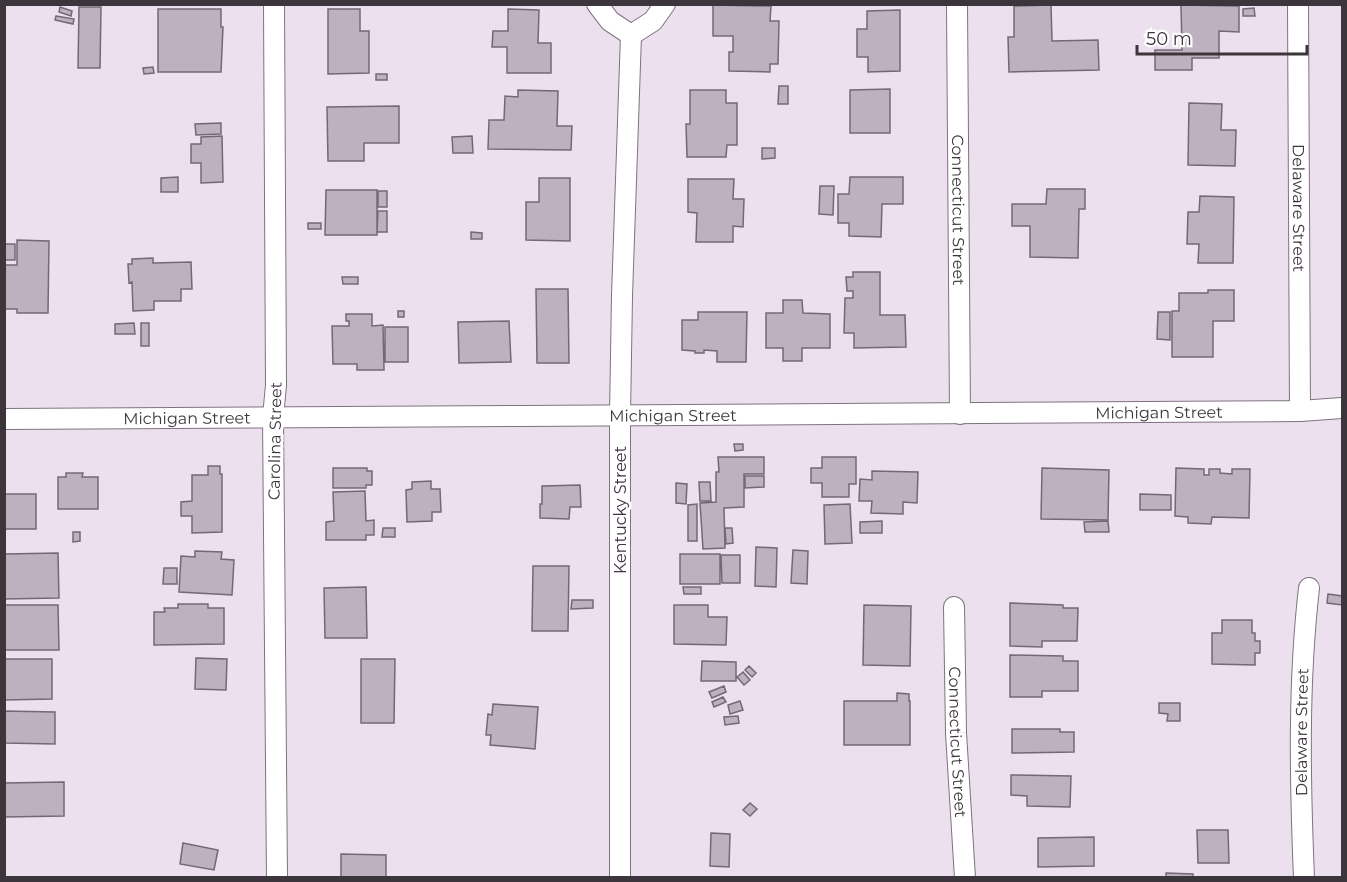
<svg xmlns="http://www.w3.org/2000/svg" width="1347" height="882" viewBox="0 0 1347 882" font-family="Montserrat,sans-serif">
<style>
.building{fill:#bdb0bf;stroke:#746875;stroke-width:1.5}
.lines{fill:none;stroke-linecap:round;stroke-linejoin:round}
.minor-casing{stroke:#7f7381;stroke-width:22}
.minor{stroke:#fff;stroke-width:20}
.labels{text-anchor:middle;dominant-baseline:central;stroke-width:6;stroke-linejoin:round;paint-order:stroke}
.street-label{font-size:16px;fill:#3c363c;stroke:#fff}
</style>
<rect width="100%" height="100%" fill="#ede0ee"/>
<path class="building" d="M713,5L771,6L770,21H779L778,64H770V72L729,71V52H733V36H713Z
M1051,5L1052,41L1098,40L1099,70L1009,72L1008,37H1014V6Z
M1181,5L1239,6V32L1219,31V58H1192V70H1155V50H1182Z
M60,7L72,11L71,16L59,12Z
M79,7H101L100,68H78Z
M1254,8L1255,16H1243V9Z
M158,9H221V27H223L221,72H158Z
M328,9H360V31H369V73L328,74Z
M508,9L539,10L538,43H551V73H507V47H492L493,31H508Z
M900,10V71L868,72V57H857V29H867V11Z
M56,16L74,19L73,24L55,20Z
M153,67L154,73L144,74L143,68Z
M376,74H387V80H376Z
M779,86H788V104H778Z
M890,89V133H850V90Z
M518,90L558,91L557,126H572L571,150L488,149L489,120H504L505,96L518,97Z
M690,90H726V103H737V145H727L726,157H687L686,124H690Z
M1189,103L1222,104L1221,130H1236L1235,166L1188,165Z
M399,106V143H364V161H328L327,107Z
M221,123V134L196,135L195,124Z
M222,136L223,182L201,183V163H191V144H201V137Z
M472,136L473,153H453L452,137Z
M762,148H775V158L762,159Z
M178,177V192H161V178Z
M850,177H903V204H882L881,237L849,236V223H838V194H849Z
M539,178H570V241L526,240V202H539Z
M688,179H734L733,199H744L743,227L733,226V242H696L697,213L688,212Z
M820,186H834L833,215L819,214Z
M1047,189H1085V209H1079L1078,258L1030,257V226H1012V204H1046Z
M326,190H377V235H325Z
M378,191H387V207H378Z
M1200,196L1234,197L1233,263H1198L1199,244H1187L1188,212H1199Z
M378,211H387V232H377Z
M308,223H321V229H308Z
M471,232L482,233V239H471Z
M17,240L49,241L48,313H17V309H4V265H17Z
M4,244H15V260H4Z
M153,258V263L191,262L192,289H181V301H154V310L133,311L132,282L129,283L128,264H132V259Z
M853,272H880V315H905L906,347L854,348V333H844L845,298H853V291H847L846,277H853Z
M342,277H358V284H343Z
M536,289H568L569,363H537Z
M1208,290H1234V321H1213V357H1172V311H1179V293H1208Z
M783,300H802L803,313L830,314V348H802V361H783V348H766V313H783Z
M398,311H404V317H398Z
M698,312H747L746,362H717V351L704,350V353H695V351L682,350V320H698Z
M1158,312H1170V340L1157,339Z
M346,314H372V326L383,325L384,370H357V364H333L332,326H349V321H346Z
M509,321L511,362L459,363L458,322Z
M134,323L135,334H115V324Z
M141,323H149V346H141Z
M385,327H408V362H385Z
M734,444H743V450L735,451Z
M718,457H764V474H744V507L724,508L725,548L703,549L700,503L716,502V472H719Z
M822,457H856V484H849V497H822V483H811V468H822Z
M208,466H220V474H222V532L192,533V516H181V502L192,501V475H208Z
M333,468H367V471H372V485H366V488H333Z
M1042,468L1109,470L1108,520L1041,519Z
M1176,468L1204,469V475H1209V469H1220V473L1232,474V469H1250L1249,518L1212,517L1211,524L1188,523V517L1175,516Z
M872,471L918,472L917,503L903,502V514L871,513L872,501H859L860,479L872,480Z
M66,473H83L82,477H98V509H58V477H66Z
M745,476H764V487L745,488Z
M431,481V489H440L441,512H432V521L407,522L406,490L412,489V482Z
M699,482H710L711,501H700Z
M676,483L687,484L686,504L676,503Z
M580,485L581,507H570L569,519L540,518V504H542V486Z
M365,491L366,521L374,520V535H366V540H326V522L334,521L333,492Z
M4,494H36V529H6L4,534Z
M1140,494L1171,495V510H1140Z
M697,504V541H688V505Z
M850,504L852,543L825,544L824,505Z
M882,521V533H860V522Z
M1108,521L1109,532H1085L1084,522Z
M383,528H395V537H382Z
M725,528H732L733,543L726,544Z
M73,532H80V541L73,542Z
M756,547L777,548L776,587L755,586Z
M793,550L808,551L807,584L791,583Z
M195,551L222,552L221,559L234,560L232,595L179,592L181,556L195,557Z
M58,553L59,598L4,599L5,554Z
M680,554H720V584H680Z
M721,555H740V583H722Z
M533,566H569L568,631H532Z
M164,568H177V584H163Z
M366,587L367,638H325L324,588Z
M683,587H701V594H684Z
M1328,594L1342,596V605L1327,603Z
M572,600H593V608L571,609Z
M1010,603L1063,605V608H1078L1077,641H1042V647L1010,646Z
M178,604H208V608H224V644L154,645V612H165L164,608H178Z
M4,605H58L59,650H4Z
M674,605H708V617H727L726,645L674,644Z
M864,605L911,606L910,666L863,665Z
M1222,620H1252V633H1255V641H1260V653H1255V665L1212,664V633H1222Z
M1010,655L1063,656V661H1078V691H1042V697H1010Z
M196,658L227,659L226,690L195,689Z
M4,659H52V699L4,700Z
M361,659H395L394,723H361Z
M702,661L736,662V681H701Z
M749,666L756,673L752,677L745,670Z
M743,672L750,680L744,685L737,677Z
M724,686L726,692L712,698L709,692Z
M897,693L909,694V701H910V745H844V701H897Z
M723,697L726,702L714,707L712,702Z
M740,701L743,710L730,714L728,705Z
M1159,703H1180V721H1167L1168,714L1159,713Z
M493,704L538,707L535,749L490,745L491,735H486L488,714L492,715Z
M4,711L55,712V744L4,743Z
M738,716L739,723L725,725L724,717Z
M1012,729H1060V732H1074V752L1012,753Z
M1011,775L1071,776L1070,807L1027,806V796L1011,795Z
M64,782V816L4,817V783Z
M750,803L757,809L750,816L743,810Z
M1197,830H1228L1229,863H1198Z
M711,833L730,834L729,867L710,866Z
M1094,837V866L1038,867V838Z
M183,843L218,850L214,870L180,864Z
M341,854L386,855V878H341Z
M1166,873L1193,874V878H1166Z"/>
<g class="lines">
<g class="minor-casing">
<g id="minor">
<path d="M274,4L276,385L273,417L277,878"/>
<path d="M597,4L610,21L631,35"/>
<path id="s1" d="M957,4L960,414"/>
<path id="s2" d="M1298,4L1300,411"/>
<path d="M631,35L653,21L665,4"/>
<path id="s3" d="M4,419C436,416 868,415 1300,411L1342,408"/>
<path id="s4" d="M954,607L956,733L965,878"/>
<path d="M620,878V415L622,296L631,35"/>
<path id="s5" d="M1304,878C1300,781 1298,683 1309,588"/>
</g>
</g>
<use href="#minor" class="minor"/>
</g>
<g class="labels">
<g class="street-label">
<text stroke="none"><textPath href="#s2" startOffset="204">Delaware Street</textPath></text>
<text stroke="none"><textPath href="#s1" startOffset="206">Connecticut Street</textPath></text>
<text stroke="none"><textPath href="#s3" startOffset="1155">Michigan Street</textPath></text>
<text stroke="none"><textPath href="#s3" startOffset="669">Michigan Street</textPath></text>
<text stroke="none"><textPath href="#s3" startOffset="183">Michigan Street</textPath></text>
<text transform="translate(275 441) rotate(-89)">Carolina Street</text>
<text transform="translate(620 510) rotate(-90)">Kentucky Street</text>
<text stroke="none"><textPath href="#s5" startOffset="146">Delaware Street</textPath></text>
<text stroke="none"><textPath href="#s4" startOffset="135">Connecticut Street</textPath></text>
</g>
</g>
<rect width="1347" height="882" fill="none" stroke="#3c363c" stroke-width="12"/>
<path d="M1137 45v9h170v-9" fill="none" stroke="#3c363c" stroke-width="3"/>
<text x="1146" y="45" font-size="18" fill="#3c363c" stroke="#ffffff" stroke-width="4.5" paint-order="stroke">50 m</text>
</svg>
